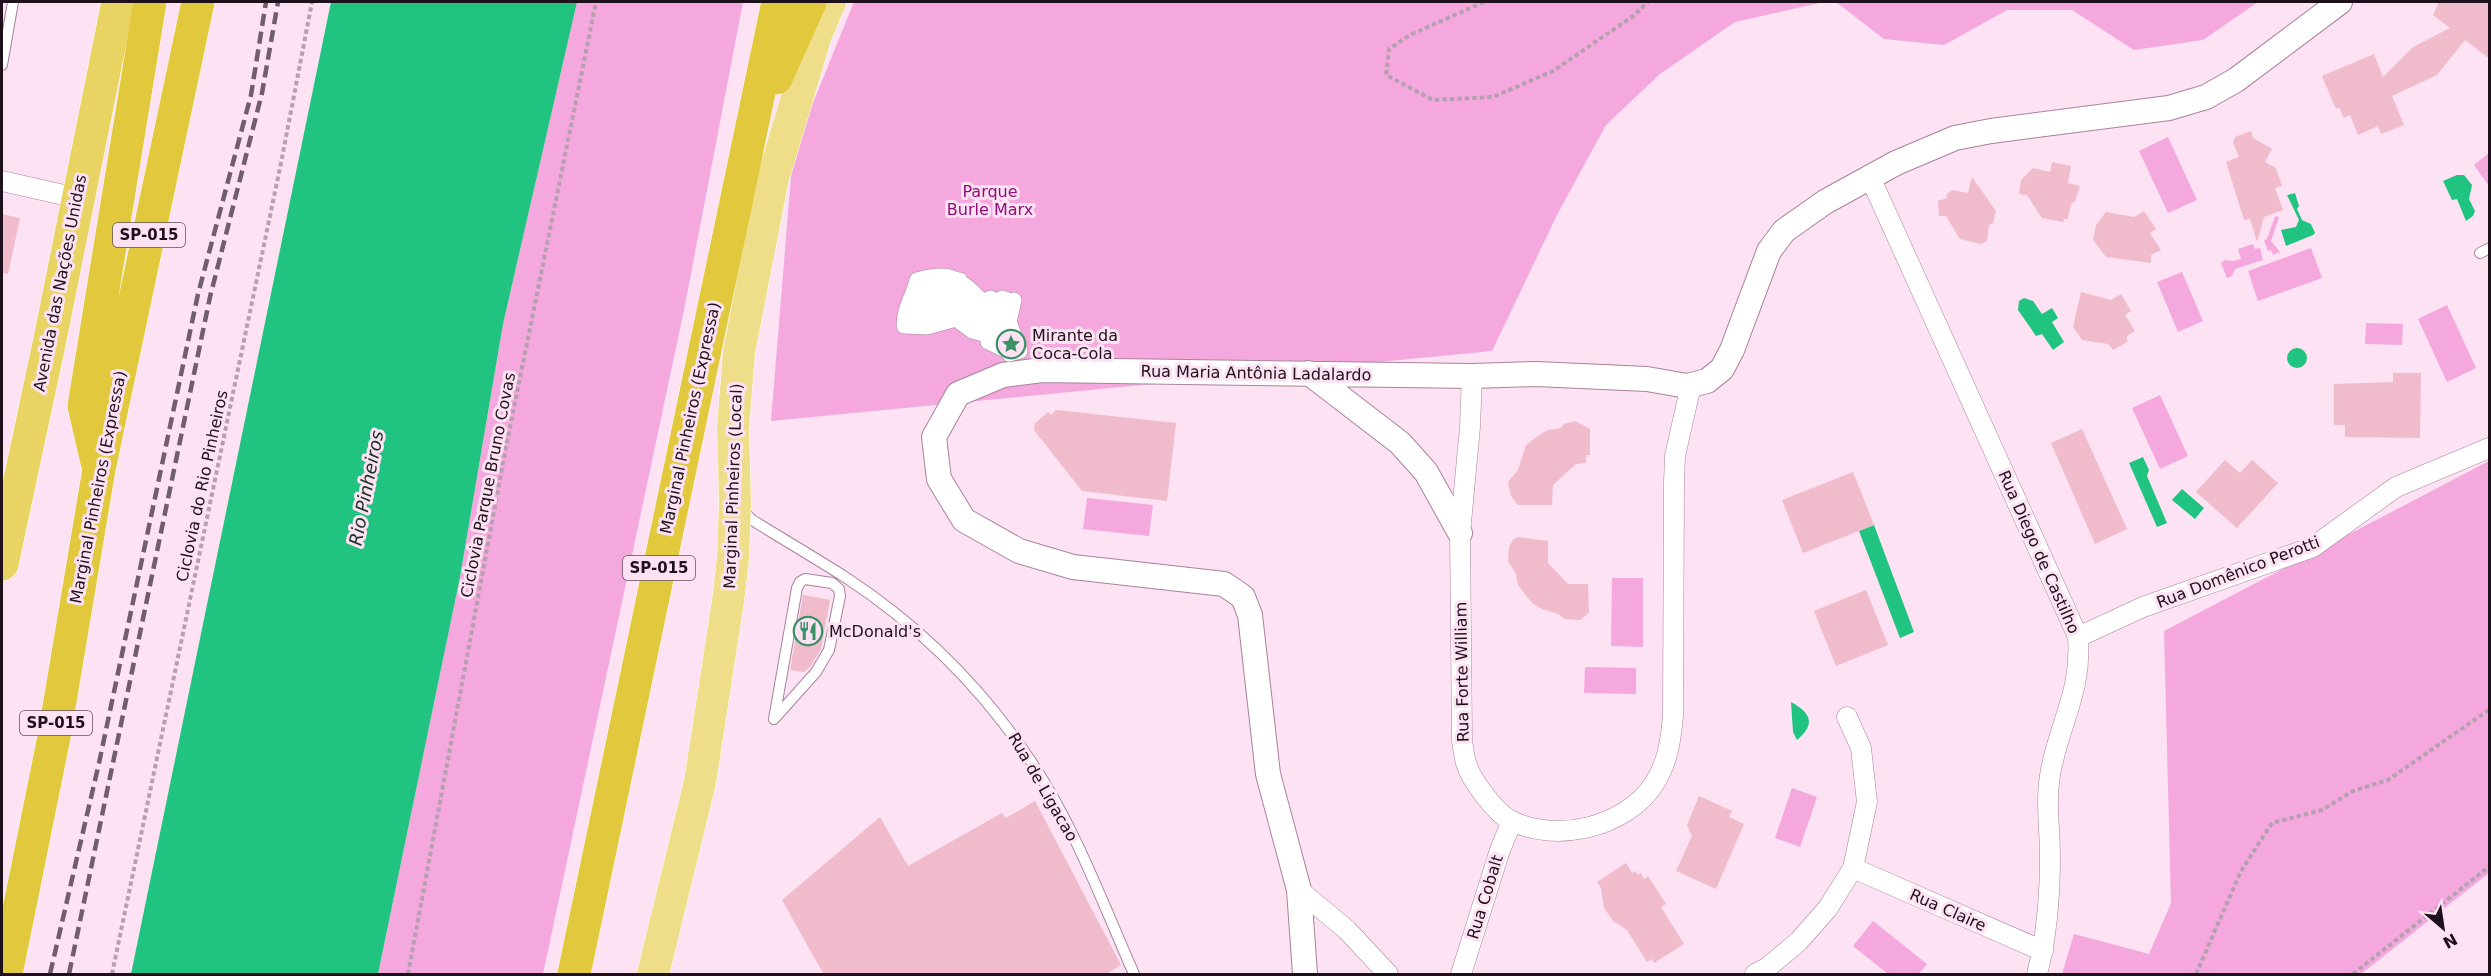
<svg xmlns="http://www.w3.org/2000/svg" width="2491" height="976" viewBox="0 0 2491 976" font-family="'DejaVu Sans',sans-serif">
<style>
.green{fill:#f4a8dd}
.water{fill:#20c37f}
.building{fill:#f0bbcb}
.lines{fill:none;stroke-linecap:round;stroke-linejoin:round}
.service-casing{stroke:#a9829c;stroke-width:12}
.pedestrian-casing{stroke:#a9829c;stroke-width:16}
.minor-casing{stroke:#a9829c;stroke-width:21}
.tertiary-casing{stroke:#a9829c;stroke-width:26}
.primary-casing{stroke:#fff;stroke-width:33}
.trunk-casing{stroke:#fff;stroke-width:34}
.motorway-casing{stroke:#fff;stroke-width:34}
.path{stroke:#b6a0af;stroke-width:4;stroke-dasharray:4.5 3;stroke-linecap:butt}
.service{stroke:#fff;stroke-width:10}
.pedestrian{stroke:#fff;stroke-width:15}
.minor{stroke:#fff;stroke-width:20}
.tertiary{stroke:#fff;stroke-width:24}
.primary{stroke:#eede8a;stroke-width:32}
.trunk{stroke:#e8d363;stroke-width:33}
.motorway{stroke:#e2c83c;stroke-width:33}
.rail{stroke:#705e6a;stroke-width:4.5;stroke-dasharray:12 6;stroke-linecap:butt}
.labels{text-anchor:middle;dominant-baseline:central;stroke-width:6;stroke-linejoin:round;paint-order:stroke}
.shield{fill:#fce2f3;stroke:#61505c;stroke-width:1.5}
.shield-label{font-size:15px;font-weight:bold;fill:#1f111b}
.park-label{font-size:16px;fill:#930d7a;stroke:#fce2f3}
.street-label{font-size:16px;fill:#1f111b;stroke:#fce2f3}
.poi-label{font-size:16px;fill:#1f111b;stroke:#fce2f3;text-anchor:start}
.water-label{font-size:18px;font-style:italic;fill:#1a3124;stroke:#fce2f3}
</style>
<rect width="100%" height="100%" fill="#fce2f3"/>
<path class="green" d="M577,2H743L684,310L543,974H378L460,577L503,324Z
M854,2H1824L1735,22L1660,74L1606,125L1558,213L1492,351L771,421L793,152Z
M1836,2H2258L2203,40L2134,50L2072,10H2007L1944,45L1884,39Z
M2168,137L2197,200L2168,213L2139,151Z
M2489,153V186L2474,165Z
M2275,216L2279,217L2271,241L2280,252L2273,255L2271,250L2268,251L2264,240L2267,239Z
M2253,244L2255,249L2260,248L2263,260L2235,269L2232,276L2227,278L2221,263L2225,260L2233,261L2241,259L2238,249Z
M2311,248L2322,278L2258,301L2248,271Z
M2182,272L2203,321L2178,332L2157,282Z
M2447,305L2476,368L2447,382L2418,319Z
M2366,323L2403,324L2402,345L2365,344Z
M2160,395L2188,456L2160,469L2132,408Z
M2489,461V873L2361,974H2062L2074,934L2149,954L2171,903L2164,631Z
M1087,498L1153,505L1149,536L1083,529Z
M1612,578H1643V647L1611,646Z
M1585,667L1636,668V694L1584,693Z
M1792,788L1817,797L1800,847L1775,838Z
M1873,921L1927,964L1919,974H1888L1853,946Z"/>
<path class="water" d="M331,2H577L503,324L460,577L378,974H131Z
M2457,175H2464L2472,185L2469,199L2475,211L2473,216L2466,221L2457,199L2452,200L2443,181Z
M2295,193L2299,206L2297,209L2302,220L2311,224L2315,233L2313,235L2286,246L2281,230L2296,227L2299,220L2287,195Z
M2024,298L2033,301L2042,314L2052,308L2058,318L2052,322L2064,342L2053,350L2042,334L2036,336L2018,310L2019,301Z
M2287 358a10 10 0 1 1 20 0a10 10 0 1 1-20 0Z
M2143,457L2149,470L2147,476L2167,523L2157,527L2129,463Z
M2182,489L2204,508L2195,519L2172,500Z
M1874,525L1914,632L1900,638L1859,531Z
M1791,702C1811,713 1816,724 1797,740L1793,732Z"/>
<path class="building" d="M2439,2H2490V59L2465,40L2437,75L2392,96L2404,125L2381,134L2378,126L2358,135L2350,115L2344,118L2339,107L2336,109L2322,76L2374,54L2383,77L2413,47L2450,28L2433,15Z
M2251,131L2253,138L2272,149L2265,162L2276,168L2282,186L2275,188L2283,210L2264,217L2257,242L2250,219L2244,220L2226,162L2239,157L2233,143L2235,137Z
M2052,162L2071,166L2068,183L2080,186L2075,201L2071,204L2068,219H2064L2063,222L2042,218L2027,195L2019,194L2021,180L2033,168L2050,172Z
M1972,177L1996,211L1993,223L1989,225L1987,241L1981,244L1960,239L1946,216H1939L1938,201L1947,198L1946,195L1952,190L1968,193Z
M2144,211L2156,229L2150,233L2161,250L2151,255V263L2106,257L2093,240L2096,225L2106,212L2134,217Z
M2,214L20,218L8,274L2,273Z
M2081,292L2111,300L2121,294L2131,311L2125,315L2135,331L2127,336V342L2113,350L2108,344L2082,340L2073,327Z
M2393,373H2421L2420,438L2345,437V425H2334V384L2393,382Z
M1056,410L1176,423L1167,501L1082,491L1034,430L1035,423L1048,412L1051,415Z
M1575,421L1590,429V455H1586V463L1576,464L1553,485L1552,505H1518L1511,496L1508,482L1518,470L1526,445L1539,435L1548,430L1561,428L1564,424Z
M2082,429L2127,529L2095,544L2051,443Z
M2225,460L2240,473L2252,460L2278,483L2237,528L2196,492Z
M1853,472L1874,525L1803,553L1782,500Z
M1518,537L1548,541V563L1568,584H1588L1589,613L1585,616L1580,620L1565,619L1558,614L1542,609L1532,603L1518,585L1516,574L1508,561L1509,547L1513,540Z
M1866,590L1888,645L1836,666L1814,611Z
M803,595L830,600L821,649L810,667L804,672L790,670Z
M1699,796L1732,811L1729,817L1744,824L1716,889L1676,871L1692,836L1687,825Z
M1035,801L1121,965L1105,975H824L782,900L880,817L908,866L1002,813L1006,818Z
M1626,863L1632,873L1635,871L1638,875L1641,873L1644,879L1648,876L1666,904L1661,907L1684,944L1654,963L1652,959L1647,962L1627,930L1613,921L1604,908L1601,888L1597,882Z"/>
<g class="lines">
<g class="service-casing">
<path id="service" d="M2,65L13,2
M2480,253L2490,248
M740,508L752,520C783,539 815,558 845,577C920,626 985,691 1034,766C1076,830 1103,904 1134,974
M805,579L832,583L839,589L840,596L829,650L816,672L774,719L797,588L800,582Z"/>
</g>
<g class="pedestrian-casing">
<path id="pedestrian" d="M957,300H943L956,294L958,307H951L931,301C941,296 948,295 960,294L966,306V313H954L933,306L924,309L921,302L929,292L958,288L974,305L968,323C948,314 936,312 915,320L913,308L926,283L960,280L967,292L978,297C957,275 946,272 917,280C913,297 904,307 904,326L927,327L956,319L972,331L983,334L977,322L980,302L991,298L988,342L1003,349L997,324L1002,298L1006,299L1000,317L1009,354L1020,351L1009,322L1014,300"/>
</g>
<g class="minor-casing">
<path id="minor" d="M1870,177L2078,637C2082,692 2060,721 2051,770C2045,798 2050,829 2050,857C2050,896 2047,936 2037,974
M2,181L77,198
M1472,376L1470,427L1460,533L1462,740C1463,748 1464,756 1466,763C1471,780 1495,812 1510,820C1556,844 1626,827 1654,784C1668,762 1671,740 1673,715L1674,482L1675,456L1691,385
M2078,637L2143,607L2313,547L2396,487L2489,448
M1853,868L2043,951
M1299,890L1347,930L1388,974
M1461,974L1500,850L1512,821
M1755,974L1767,968L1799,941L1828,908L1853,868L1867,802L1861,748L1847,717"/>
</g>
<g class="tertiary-casing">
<path id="tertiary" d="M1309,373L1400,443L1426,472L1460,533
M1305,974L1299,890L1268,774L1250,615L1243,597L1224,584L1073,567L1019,551L964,520L939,479L934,437L958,394L1003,375L1042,370L1472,376L1536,374L1647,379L1687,386L1707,381L1722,369L1732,350L1769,251L1784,231L1825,202L1896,163L1955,138L1991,131L2169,108L2206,97L2236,80L2340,2"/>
</g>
<g class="primary-casing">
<path id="primary" d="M653,974L700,782L728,601L733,559L735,503L733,428L739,352L773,178L816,35L830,2"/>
</g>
<g class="trunk-casing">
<path id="trunk" d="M2,564L49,344L118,2"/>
</g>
<g class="motorway-casing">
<path id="motorway" d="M776,78L810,2
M97,462L84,406L150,2
M6,974L54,737L99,469L198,2
M574,974L778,2"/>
</g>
<path class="path" d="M1484,2L1410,35L1389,49L1386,75L1433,100L1493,97L1553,71L1632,17L1648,2
M112,974L281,163L312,2
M408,974L506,447L596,2
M2196,974L2241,871L2272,823L2322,810L2353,791L2388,780L2490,709
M2353,974L2490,866"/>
<use href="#service" class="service"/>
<use href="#pedestrian" class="pedestrian"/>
<use href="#minor" class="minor"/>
<use href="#tertiary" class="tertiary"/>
<use href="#primary" class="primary"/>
<use href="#trunk" class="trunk"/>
<use href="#motorway" class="motorway"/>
<path class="rail" d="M50,974L99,763L198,294L251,95L266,2
M69,974L210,297L262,93L278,2"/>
</g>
<defs>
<g id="sight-ring" transform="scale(1.5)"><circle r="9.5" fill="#fce2f3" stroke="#3a9165" stroke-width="1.5"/><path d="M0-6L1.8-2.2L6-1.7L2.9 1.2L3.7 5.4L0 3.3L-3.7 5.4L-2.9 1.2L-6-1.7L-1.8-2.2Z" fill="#3a9165"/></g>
<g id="restaurant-ring" transform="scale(1.5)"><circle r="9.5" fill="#fce2f3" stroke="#3a9165" stroke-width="1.5"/><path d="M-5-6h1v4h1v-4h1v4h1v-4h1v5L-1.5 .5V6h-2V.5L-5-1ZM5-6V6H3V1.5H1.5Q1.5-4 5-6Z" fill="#3a9165"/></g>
</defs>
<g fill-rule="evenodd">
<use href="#sight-ring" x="1011" y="344"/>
<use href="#restaurant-ring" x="808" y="631"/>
</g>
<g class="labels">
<g class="shield">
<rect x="113" y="223" width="72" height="24" rx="4.5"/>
<rect x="623" y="556" width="72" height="24" rx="4.5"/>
<rect x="20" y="711" width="72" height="24" rx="4.5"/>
</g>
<g class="shield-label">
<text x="149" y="235">SP-015</text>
<text x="659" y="568">SP-015</text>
<text x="56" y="723">SP-015</text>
</g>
<g class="park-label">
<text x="990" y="191">Parque<tspan x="990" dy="18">Burle Marx</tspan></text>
</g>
<g class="street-label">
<text transform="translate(60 283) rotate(-79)">Avenida das Nações Unidas</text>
<text transform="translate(1256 373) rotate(1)">Rua Maria Antônia Ladalardo</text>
<text transform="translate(690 418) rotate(-78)">Marginal Pinheiros (Expressa)</text>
<text transform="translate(488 485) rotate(-79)">Ciclovia Parque Bruno Covas</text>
<text transform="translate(202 486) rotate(-78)">Ciclovia do Rio Pinheiros</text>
<text transform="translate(733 486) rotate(-88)">Marginal Pinheiros (Local)</text>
<text transform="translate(98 487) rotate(-79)">Marginal Pinheiros (Expressa)</text>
<text transform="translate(2039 552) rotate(66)">Rua Diego de Castilho</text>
<text transform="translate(2238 572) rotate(-21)">Rua Domênico Perotti</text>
<text transform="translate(1462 672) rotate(-91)">Rua Forte William</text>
<text transform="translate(1043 787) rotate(60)">Rua de Ligacao</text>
<text transform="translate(1485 897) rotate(-73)">Rua Cobalt</text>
<text transform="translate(1948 910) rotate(24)">Rua Claire</text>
</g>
<g class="poi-label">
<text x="1032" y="335">Mirante da<tspan x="1032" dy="18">Coca-Cola</tspan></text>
<text x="829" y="631">McDonald's</text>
</g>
<g class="water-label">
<text transform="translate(366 488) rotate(-79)">Rio Pinheiros</text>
</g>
</g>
<rect width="2491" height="976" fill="none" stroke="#1f111b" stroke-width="6"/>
<g transform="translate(2443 928) rotate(151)" stroke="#fce2f3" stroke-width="4.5" paint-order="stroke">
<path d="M0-4.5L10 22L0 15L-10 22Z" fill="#1f111b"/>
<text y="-9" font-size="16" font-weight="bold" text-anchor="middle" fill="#1f111b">N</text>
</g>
</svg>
